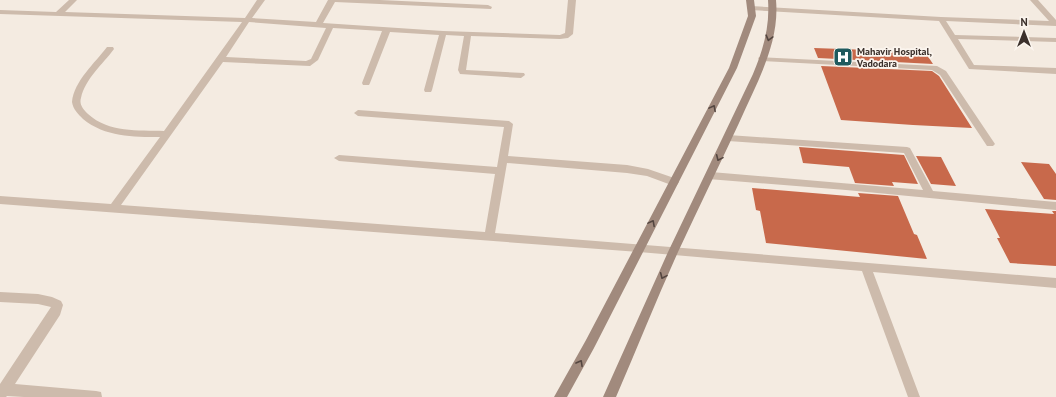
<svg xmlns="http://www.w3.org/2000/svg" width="1056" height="397" viewBox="0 0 1056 397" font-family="'PT Sans',sans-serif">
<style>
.building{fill:#c8694b}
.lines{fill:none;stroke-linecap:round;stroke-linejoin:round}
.street{fill:#cdbbac;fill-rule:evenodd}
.secondary{fill:#a18a7d;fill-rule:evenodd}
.oneway{stroke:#544640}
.labels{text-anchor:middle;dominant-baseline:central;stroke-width:3.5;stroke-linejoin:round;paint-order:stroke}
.far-poi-label{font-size:10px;font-weight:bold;fill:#3b302b;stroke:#fbf5ee;text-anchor:start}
</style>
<rect width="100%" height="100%" fill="#f4ebe1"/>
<path class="building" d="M814,48L925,52L933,64L818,58Z
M821,66L932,71L939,76L972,128L913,125L841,120Z
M799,147L904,155L918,184L892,182L894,186L855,183L849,167L803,163Z
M916,156L941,157L956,186L931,184Z
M1021,162L1049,164L1056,174V200L1044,199Z
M752,188L860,197L858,193L898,196L914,234L917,235L927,259L766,243L760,211L756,210Z
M985,209L1054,214L1052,211H1056V266L1010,263L997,238H1000Z"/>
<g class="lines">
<path class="street" d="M69,0H77L65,12L245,18L257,0H265L252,18L316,22L328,0H380L488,5L492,7L491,9L335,2L323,23L443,31L560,35L565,33L568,0H576L573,34L568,38L560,39L471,36L466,70L524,73L525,75L521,78L460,74L458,70L464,36L446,35L432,90L431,92H425L424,90L439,35L390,32L370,83L369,85H363L362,83L382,31L333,28L318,60L310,66L223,62L121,205L485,232L495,174L339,161L334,158L339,155L497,167L504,127L358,116L354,113L358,110L509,121L513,124L508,156L627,165L648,169L677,179L679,182L677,185L674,186L647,176L627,173L507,163L495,233L1056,278V288L873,272L920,397H908L862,271L639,252L0,204V196L111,204L160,137C133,137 105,137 83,119C78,114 73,109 72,102C74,81 95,63 107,47H113L114,49C103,64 85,79 81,98C79,104 83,109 88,114C109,133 138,130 164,131L242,22L0,14V10L56,12ZM249,22L326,28L311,59L306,61L226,57Z
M1030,0H1038L1056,20V26L946,21L955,35L1056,38V42L958,39L974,65L1056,68V74L969,69L939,21L751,10L747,8L751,6L941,17L1049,21Z
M759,57L937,66L946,71L995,144L993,146H987L940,75L932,70L762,61L758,59Z
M728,135L907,147L910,148L933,191L1056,202V210L846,190L708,179L706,176L711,172L923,190L904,153L728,141L723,138Z
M0,292L38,294L52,297L61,301L63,305L60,315L15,384L96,391L101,392L102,397H24L7,396L6,397H0V384L51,307L38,304L0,302Z"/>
<path class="secondary" d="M746,0H754L756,16L737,68L594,348L567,397H554L586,340L729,68L748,16Z
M768,0H776C780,44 756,84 739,123C719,166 698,209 678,252C656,300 637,349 616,397H603L668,252L753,74C763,50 770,27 768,0Z"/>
</g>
<defs><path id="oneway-chevron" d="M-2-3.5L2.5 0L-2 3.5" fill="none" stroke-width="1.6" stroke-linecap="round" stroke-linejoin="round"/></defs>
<g class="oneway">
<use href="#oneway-chevron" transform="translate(769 38) rotate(105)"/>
<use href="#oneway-chevron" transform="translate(713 108) rotate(-62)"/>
<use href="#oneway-chevron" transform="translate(719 158) rotate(114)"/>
<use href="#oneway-chevron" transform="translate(652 223) rotate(-62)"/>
<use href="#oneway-chevron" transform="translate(663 276) rotate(114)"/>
<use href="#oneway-chevron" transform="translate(580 363) rotate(-61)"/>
</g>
<defs>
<g id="hospital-square" transform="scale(1)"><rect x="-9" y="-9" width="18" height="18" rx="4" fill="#1f5a5e" stroke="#fbf5ee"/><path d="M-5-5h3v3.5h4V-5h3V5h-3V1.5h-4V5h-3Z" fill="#fff"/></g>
</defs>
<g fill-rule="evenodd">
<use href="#hospital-square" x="843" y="57"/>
</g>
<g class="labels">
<g class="far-poi-label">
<text x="857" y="51">Mahavir Hospital,<tspan x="857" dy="12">Vadodara</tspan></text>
</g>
</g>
<g transform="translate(1024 32)" stroke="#fbf5ee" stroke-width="3" paint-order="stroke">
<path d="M0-3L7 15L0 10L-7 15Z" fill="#3b302b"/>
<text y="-6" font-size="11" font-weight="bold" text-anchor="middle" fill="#3b302b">N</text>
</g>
</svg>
